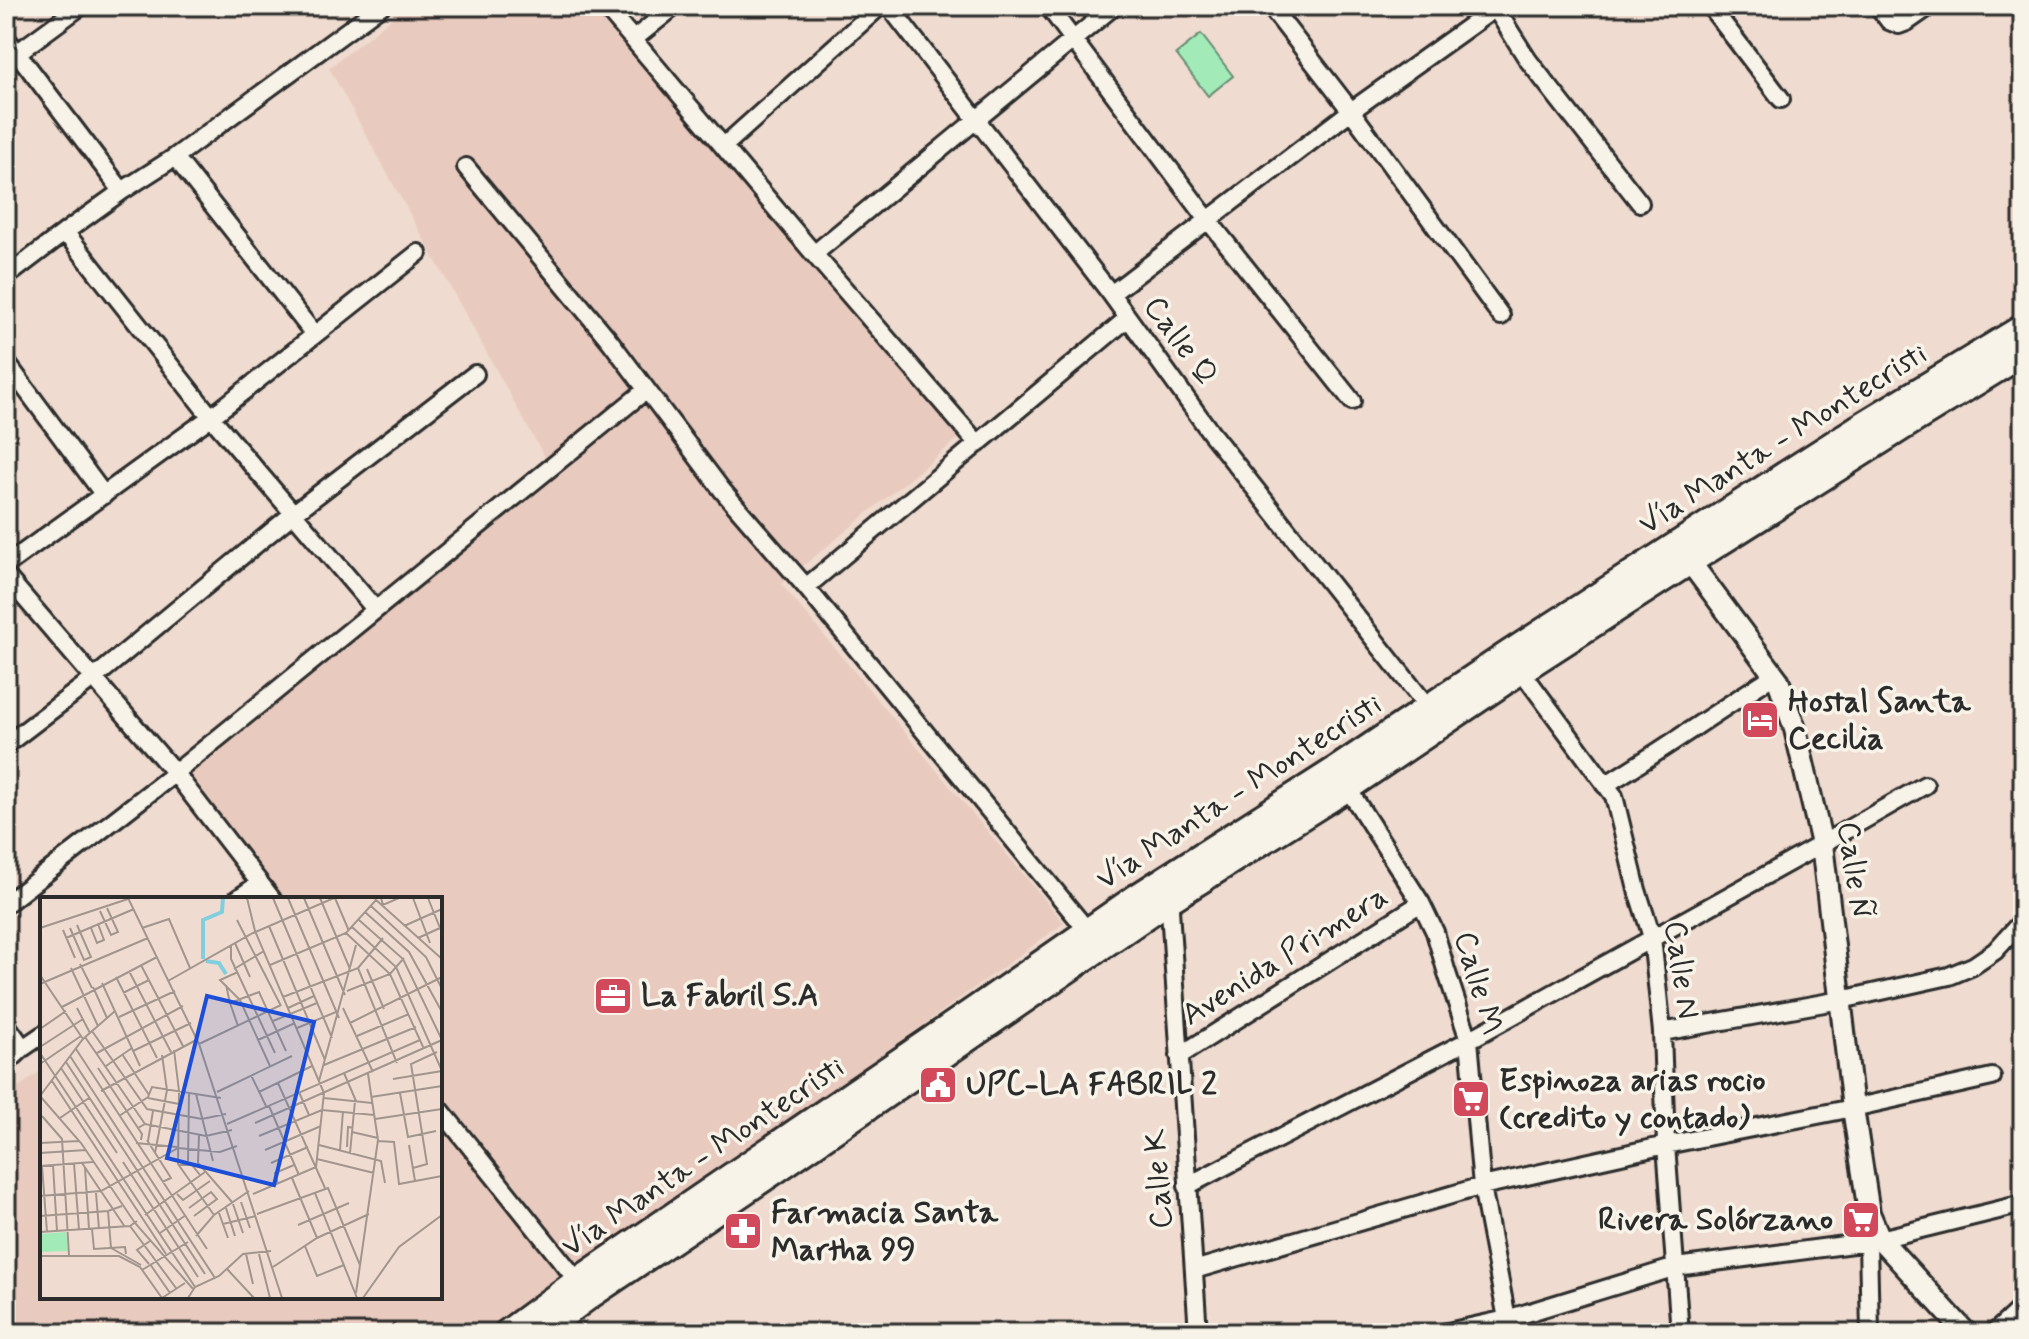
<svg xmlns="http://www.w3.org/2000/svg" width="2029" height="1339" viewBox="0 0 2029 1339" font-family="Mynerve,sans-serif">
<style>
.built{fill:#e9cabe}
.green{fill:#a2ebb9;stroke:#668b72;stroke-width:2}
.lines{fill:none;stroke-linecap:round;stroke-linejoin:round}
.minor-casing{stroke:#2b2b2b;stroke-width:22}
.tertiary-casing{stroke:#2b2b2b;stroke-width:26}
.primary-casing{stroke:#2b2b2b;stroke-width:30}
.minor{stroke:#f7f3e8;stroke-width:16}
.tertiary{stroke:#f7f3e8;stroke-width:20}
.primary{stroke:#f7f3e8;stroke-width:24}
.labels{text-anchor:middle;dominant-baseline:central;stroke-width:7;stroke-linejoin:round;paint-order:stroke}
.street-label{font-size:32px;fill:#2b2b2b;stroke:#f7f3e8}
.poi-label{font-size:32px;font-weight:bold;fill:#2b2b2b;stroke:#f7f3e8;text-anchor:start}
.inset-river{fill:none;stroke:#81cfde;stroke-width:4}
.inset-road{fill:none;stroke:#a1958d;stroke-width:2}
.view{fill:#1d4ed8;fill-opacity:0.15;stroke:#1d4ed8;stroke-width:4}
.inset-edge{fill:none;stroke:#2b2b2b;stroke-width:4}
</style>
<rect width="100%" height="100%" fill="#efdbcf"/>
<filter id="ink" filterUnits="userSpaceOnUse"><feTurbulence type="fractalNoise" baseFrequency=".0125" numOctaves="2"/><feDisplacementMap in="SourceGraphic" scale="16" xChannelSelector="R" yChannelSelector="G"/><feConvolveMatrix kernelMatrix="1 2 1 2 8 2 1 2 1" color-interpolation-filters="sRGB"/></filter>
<g filter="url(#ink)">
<path class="built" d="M407,6H591L959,438L781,584L1064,923L497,1333H6V1097L42,1070V1297H440V899H258L272,889L185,778L554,474L329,68Z"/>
<path class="green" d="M1201,34L1233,76L1208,96L1176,54Z"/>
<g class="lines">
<g class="minor-casing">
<path id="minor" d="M605,6L814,254L978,444
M889,6L1111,294L1211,433L1434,715
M1048,6L1208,220L1352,401
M1270,6L1351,111L1501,316
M1494,6L1528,60L1640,203
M1710,6L1781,99
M1878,6L1889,21L1899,25L1907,22L1930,6
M6,38L122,191
M634,39L675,6
M6,61L81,6
M724,146L880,6
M175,157L314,334
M466,167L610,341L722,490L806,587L1092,936
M65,232L211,417L375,609
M814,254L1114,6
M6,277L65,232L122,191L175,157L381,6
M1111,294L1351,111L1498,6
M6,362L104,495
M6,565L211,417L418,253
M6,576L175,773L272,899
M806,587L1128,318
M1517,665L1614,796L1637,890L1652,937L1662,1032L1666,1145L1680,1333
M6,745L94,678L294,513L475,374
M1343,781L1421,903L1435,932L1446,970L1469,1040L1482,1186L1507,1319V1333
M1605,785C1663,750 1717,711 1775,675
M1169,894L1198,1333
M237,899L260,883
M6,904L175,773L646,390
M6,1024L23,1048L6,1064
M1662,1032L1841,1000L1949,976L1973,966L1995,951L2023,920
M23,1048L42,1035
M1179,1056L1421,903
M440,1109L584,1289
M1187,1186L1469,1040L1822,844L1925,785
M1868,1242L1870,1333
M1194,1270L1482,1186L1666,1145L1853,1108L1992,1077
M1443,1333L1507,1319L1676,1267L1868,1242L2023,1204
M1994,1333L2023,1306"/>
</g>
<g class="tertiary-casing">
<path id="tertiary" d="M1681,550L1778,680L1795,729L1822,844L1853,1108L1869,1213L1880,1239L1966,1333"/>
</g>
<g class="primary-casing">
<path id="primary" d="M506,1333L577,1281L978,1007L1136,897L1336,769L1509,653L1734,507L1857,428L2023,327
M540,1333L590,1296L774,1172L1170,900L1348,788L1521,671L1690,562L1905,426L2023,354"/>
</g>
<use href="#minor" class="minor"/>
<use href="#tertiary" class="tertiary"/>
<use href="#primary" class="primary"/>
</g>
</g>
<defs>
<g id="hotel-square" transform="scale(2)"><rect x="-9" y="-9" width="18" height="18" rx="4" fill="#d1495b" stroke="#f7f3e8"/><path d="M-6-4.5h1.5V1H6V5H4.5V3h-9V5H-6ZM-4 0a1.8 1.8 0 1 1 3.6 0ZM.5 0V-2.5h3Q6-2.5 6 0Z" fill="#fff"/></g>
<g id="office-square" transform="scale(2)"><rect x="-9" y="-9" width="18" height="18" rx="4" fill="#d1495b" stroke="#f7f3e8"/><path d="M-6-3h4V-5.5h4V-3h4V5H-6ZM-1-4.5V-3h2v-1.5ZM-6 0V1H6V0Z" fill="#fff"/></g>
<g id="civic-square" transform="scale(2)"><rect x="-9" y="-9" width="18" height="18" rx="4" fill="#d1495b" stroke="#f7f3e8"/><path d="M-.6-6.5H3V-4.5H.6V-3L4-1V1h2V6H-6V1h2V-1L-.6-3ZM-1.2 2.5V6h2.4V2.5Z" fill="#fff"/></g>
<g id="supermarket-square" transform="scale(2)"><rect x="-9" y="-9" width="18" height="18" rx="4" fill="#d1495b" stroke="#f7f3e8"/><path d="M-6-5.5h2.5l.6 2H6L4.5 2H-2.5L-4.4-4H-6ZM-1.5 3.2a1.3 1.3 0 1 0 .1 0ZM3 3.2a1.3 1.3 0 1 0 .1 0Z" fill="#fff"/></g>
<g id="pharmacy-square" transform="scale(2)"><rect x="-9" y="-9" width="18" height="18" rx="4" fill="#d1495b" stroke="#f7f3e8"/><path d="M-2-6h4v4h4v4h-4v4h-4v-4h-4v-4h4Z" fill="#fff"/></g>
</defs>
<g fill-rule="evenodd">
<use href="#hotel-square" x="1760" y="720"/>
<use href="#office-square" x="613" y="996"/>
<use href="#civic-square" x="938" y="1085"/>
<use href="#supermarket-square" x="1471" y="1099"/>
<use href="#supermarket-square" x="1861" y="1220"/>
<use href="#pharmacy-square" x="743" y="1231"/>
</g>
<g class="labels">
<g class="street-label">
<text transform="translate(1180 341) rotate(54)">Calle Q</text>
<text transform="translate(1783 439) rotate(-32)">Vía Manta - Montecristi</text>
<text transform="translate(1239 792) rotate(-33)">Vía Manta - Montecristi</text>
<text transform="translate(1854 870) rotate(82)">Calle Ñ</text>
<text transform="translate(1285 956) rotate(-32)">Avenida Primera</text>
<text transform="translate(1681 970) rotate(82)">Calle N</text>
<text transform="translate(1478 983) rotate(74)">Calle M</text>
<text transform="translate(703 1157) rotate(-34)">Vía Manta - Montecristi</text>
<text transform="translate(1159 1179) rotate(-94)">Calle K</text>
</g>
<g class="poi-label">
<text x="1788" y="702">Hostal Santa<tspan x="1788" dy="37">Cecilia</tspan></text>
<text x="641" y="996">La Fabril S.A</text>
<text x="1499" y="1081">Espinoza arias rocio<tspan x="1499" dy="37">(credito y contado)</tspan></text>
<text x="966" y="1085">UPC-LA FABRIL 2</text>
<text x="771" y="1213">Farmacia Santa<tspan x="771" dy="37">Martha 99</tspan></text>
<text x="1833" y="1220" text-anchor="end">Rivera Solórzano</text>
</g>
</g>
<g transform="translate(40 897)">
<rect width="402" height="402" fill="#efdbcf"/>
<path d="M26,335L28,354L0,355V337Z" fill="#a2ebb9"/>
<path class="inset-river" d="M163,62V23L182,15L183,1M166,64L179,66L186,77"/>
<path class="inset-road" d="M88,1L159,147L242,401M207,1L215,34L284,196L276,270L213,297M233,1L292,141M248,1L299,121M264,1L305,98M280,1L310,72M295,1L309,34M341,1L343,8L359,1M373,1L390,46M388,1L402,36M335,2L402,62M331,9L386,60L402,92M60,14L71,38L78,35L67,11M325,15L369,55L402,115M197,23L241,109M319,23L363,62L402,143M229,29L285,163M364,29L402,12M312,30L356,70L402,174M0,31L88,2M30,31L44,63L51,60L37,28M51,31L57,46L64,43L58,27M102,31L129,22L150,71M23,33L35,61M306,36L350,77L384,152M26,41L94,12M378,41L400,31M195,46L210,80M191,48V62L235,156M40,67L52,91M101,68L143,149M230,68L306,36L336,3M31,71L58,129M318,71L343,41M194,72L224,54M327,72L344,112M89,74L131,155M198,75L180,83L200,103L230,169M0,78L43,142M76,80L117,161M128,84L213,36L294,1M62,86L100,169M0,87L108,41M186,88L190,106L219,95L246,154M53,90L67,121M307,94L350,77L364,61M83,96L109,83M243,100L318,71L357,166M190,106L198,129M22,110L117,60M37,111L50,136M248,111L274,99M303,111L333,175M79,120L135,94M233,124L277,106M310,126L402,80M257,131L296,115M0,132L26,114M52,134L107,212L162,222L186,217M317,139L369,117M45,140L105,227M218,143L255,126M159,147L241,108M0,150L43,122M36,152L167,352M134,153L139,194L138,267L174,318M93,154L151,126M0,156L155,390M57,156L143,109M82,157L109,198M30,159L175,381M26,165L165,377M0,167L41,139M284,168L376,130M66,169L92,151M21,171L77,256M58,171L102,237L101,243M304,176L316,204M211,178L226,209M353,182L402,174M12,184L126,357M279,184L316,48M238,186L285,291M61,194L158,142M177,195L252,159M219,195L272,169M259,195L269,218M360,196L368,240L396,234M156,197L173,264M0,199L41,246L95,326L154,393M0,199L43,142L75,114M331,200L402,189M108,201L139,207M284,201L332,206M229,209L259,278M2,219L22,242L29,358M79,219L108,200L112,190L181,201M20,221L49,201M335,222L402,212M215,226L402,143M187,227L380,143M98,231L105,227L166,239L192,233M312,235L338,241M159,238L158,266L192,305M219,239L282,213L334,218M107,243L131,281L122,285M108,244L113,214M338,244L354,245L359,287L402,279M0,246L39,244M96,246L137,250M279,248L341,264L345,286M369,248L375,284M307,250L308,230L313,231M225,253L281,229M300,253L303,214M0,256L46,253M115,256L127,193L122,158M310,256L315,204M277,262L334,276M148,264L149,196M83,265L158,380M34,266L39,333M42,266L85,330M231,266L268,250M13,268L17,334M138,268H152L160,278M0,269L53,265M2,269L7,335M45,271L49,332M373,271L387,267L371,167L397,155M252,281L277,341M238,287L235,276L254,268M56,296L59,332M275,296L317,401M137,297L143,303L170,284M0,299L61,294L138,251L180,255L197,249M201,305L210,331M193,307L203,336M149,311L171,295L177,302L154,319M186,311L195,339M68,314L71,351L101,368M179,316L188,341M217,317L288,291L320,368M105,318L165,275M0,319L68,314L82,309M183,327L216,319M258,328L309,306M90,329L136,391M52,332L54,352L85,350L86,357M0,335L90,329L97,324M120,336L146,318M156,339L174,318L209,294M265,349L277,379L304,368M206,357L213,387M219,357L230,401M0,359H79L100,370L122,401M109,367L97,353L110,344M110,367L130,396M233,370L277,341L329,317M187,372L214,401M102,373L148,345M316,396L338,243L328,177M122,401L145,386M148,401L155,390L179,379L203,357L231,354M323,401L359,350L402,318"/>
<path class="view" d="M167,99L274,125L234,288L127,261Z"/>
<rect width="402" height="402" class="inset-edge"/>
</g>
<rect width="2029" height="1339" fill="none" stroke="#f7f3e8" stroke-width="32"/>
<rect x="16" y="16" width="1997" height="1307" fill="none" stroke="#2b2b2b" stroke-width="3" filter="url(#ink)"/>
</svg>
